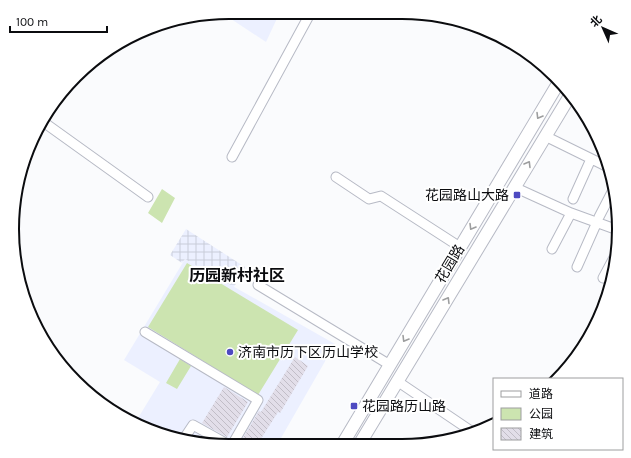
<svg xmlns="http://www.w3.org/2000/svg" width="631" height="458" viewBox="0 0 631 458" font-family="Karla,'Noto Sans SC',sans-serif">
<style>
.built{fill:#ecf0ff}
.industrial{fill:url(#industrial-grid)}
.green{fill:#cce4b0}
.building{fill:url(#building-back-hatch)}
.lines{fill:none;stroke-linecap:round;stroke-linejoin:round}
.minor-casing{stroke:#b7bac5;stroke-width:11}
.major-casing{stroke:#b7bac5;stroke-width:14}
.minor{stroke:#fff;stroke-width:9}
.major{stroke:#fff;stroke-width:12}
.oneway{stroke:#9d9e9f}
.poi-dot{fill:#4e4ac1;stroke:#fff;stroke-width:1.5}
.labels{text-anchor:middle;dominant-baseline:central;stroke-width:4;stroke-linejoin:round;paint-order:stroke}
.poi-label{font-size:14px;fill:#0b0c0f;stroke:#fff;text-anchor:start}
.street-label{font-size:14px;fill:#0b0c0f;stroke:#fff}
.quarter-label{font-size:16px;font-weight:bold;fill:#0b0c0f;stroke:#fff}
.rim{fill:none;stroke:#0b0c0f;stroke-width:2}
</style>
<defs>
<pattern id="industrial-grid" width="8" height="8" patternUnits="userSpaceOnUse"><rect width="8" height="8" fill="#ecf0ff"/><path d="M0 4h8M4 0v8" fill="none" stroke="#c9cdd9"/></pattern>
<pattern id="building-back-hatch" width="6" height="6" patternUnits="userSpaceOnUse"><rect width="6" height="6" fill="#e2dee9"/><path d="M-1 5l2 2M0 0l6 6M5-1l2 2" fill="none" stroke="#c1bdc7"/></pattern>
</defs>
<rect width="100%" height="100%" fill="#fafbfd"/>
<path class="built" d="M229,12H280L266,42L222,13Z
M185,259L335,344L277,445L215,446L173,439L135,423L160,382L124,360Z"/>
<path class="industrial" d="M186,229L245,267L234,287L185,259L182,263L170,255Z"/>
<path class="green" d="M162,189L175,198L162,223L148,213Z
M187,263L298,330L258,395L148,327Z
M180,359L191,366L177,389L166,383Z"/>
<path class="building" d="M295,357L308,366L280,413L278,412L257,445H239L259,411L261,412Z
M224,387L248,402L227,437L202,423Z
M198,435L218,446L194,442Z"/>
<g class="lines">
<g class="minor-casing">
<path id="minor" d="M42,121L148,197
M545,136L610,168
M232,157L311,12
M336,177L369,199L381,196L460,247
M514,187L571,213L615,229
M573,199L591,159
M599,217L613,190
M552,249L571,213
M577,267L597,222
M603,278L617,252
M258,285L390,365
M145,332L258,400L232,445
M397,381L474,433
M183,440L193,425L229,445"/>
</g>
<g class="major-casing">
<path id="major" d="M342,445L559,82
M359,445L571,94"/>
</g>
<use href="#minor" class="minor"/>
<use href="#major" class="major"/>
</g>
<defs><path id="oneway-chevron" d="M-2-3.5L2.5 0L-2 3.5" fill="none" stroke-width="1.6" stroke-linecap="round" stroke-linejoin="round"/></defs>
<g class="oneway">
<use href="#oneway-chevron" transform="translate(539 116) rotate(121)"/>
<use href="#oneway-chevron" transform="translate(528 164) rotate(-59)"/>
<use href="#oneway-chevron" transform="translate(472 227) rotate(121)"/>
<use href="#oneway-chevron" transform="translate(447 300) rotate(-59)"/>
<use href="#oneway-chevron" transform="translate(405 339) rotate(121)"/>
</g>
<g class="poi-dot">
<rect x="513" y="191" width="8" height="8" rx="2"/>
<circle cx="230" cy="352" r="4"/>
<rect x="350" y="402" width="8" height="8" rx="2"/>
</g>
<g class="labels">
<g class="poi-label">
<text x="509" y="195" text-anchor="end">花园路山大路</text>
<text x="238" y="352">济南市历下区历山学校</text>
<text x="362" y="406">花园路历山路</text>
</g>
<g class="street-label">
<text transform="translate(450 264) rotate(-59)">花园路</text>
</g>
<g class="quarter-label">
<text x="237" y="275">历园新村社区</text>
</g>
</g>
<path d="M0 0H631V458H0ZM229 19H402A210 210 0 0 1 612 229V229A210 210 0 0 1 402 439H229A210 210 0 0 1 19 229V229A210 210 0 0 1 229 19Z" fill="#fff" fill-rule="evenodd"/>
<path class="rim" d="M229 19H402A210 210 0 0 1 612 229V229A210 210 0 0 1 402 439H229A210 210 0 0 1 19 229V229A210 210 0 0 1 229 19Z"/>
<rect x="493" y="378" width="130" height="72" fill="#ffffff" stroke="#9d9e9f"/>
<rect x="501" y="391" width="20" height="6" fill="#ffffff" stroke="#9d9e9f"/>
<text x="529" y="398" font-size="12" fill="#0b0c0f">道路</text>
<rect x="501" y="408" width="20" height="12" fill="#cce4b0" stroke="#9d9e9f"/>
<text x="529" y="418" font-size="12" fill="#0b0c0f">公园</text>
<rect x="501" y="428" width="20" height="12" fill="url(#building-back-hatch)" stroke="#9d9e9f"/>
<text x="529" y="438" font-size="12" fill="#0b0c0f">建筑</text>
<g transform="translate(603 28) rotate(315)" stroke="#ffffff" stroke-width="3" paint-order="stroke">
<path d="M0-3L7 15L0 10L-7 15Z" fill="#0b0c0f"/>
<text y="-6" font-size="11" font-weight="bold" text-anchor="middle" fill="#0b0c0f">北</text>
</g>
<path d="M10 26v6h97v-6" fill="none" stroke="#0b0c0f" stroke-width="2"/>
<text x="16" y="26" font-size="12" fill="#0b0c0f" stroke="#ffffff" stroke-width="3" paint-order="stroke">100 m</text>
</svg>
